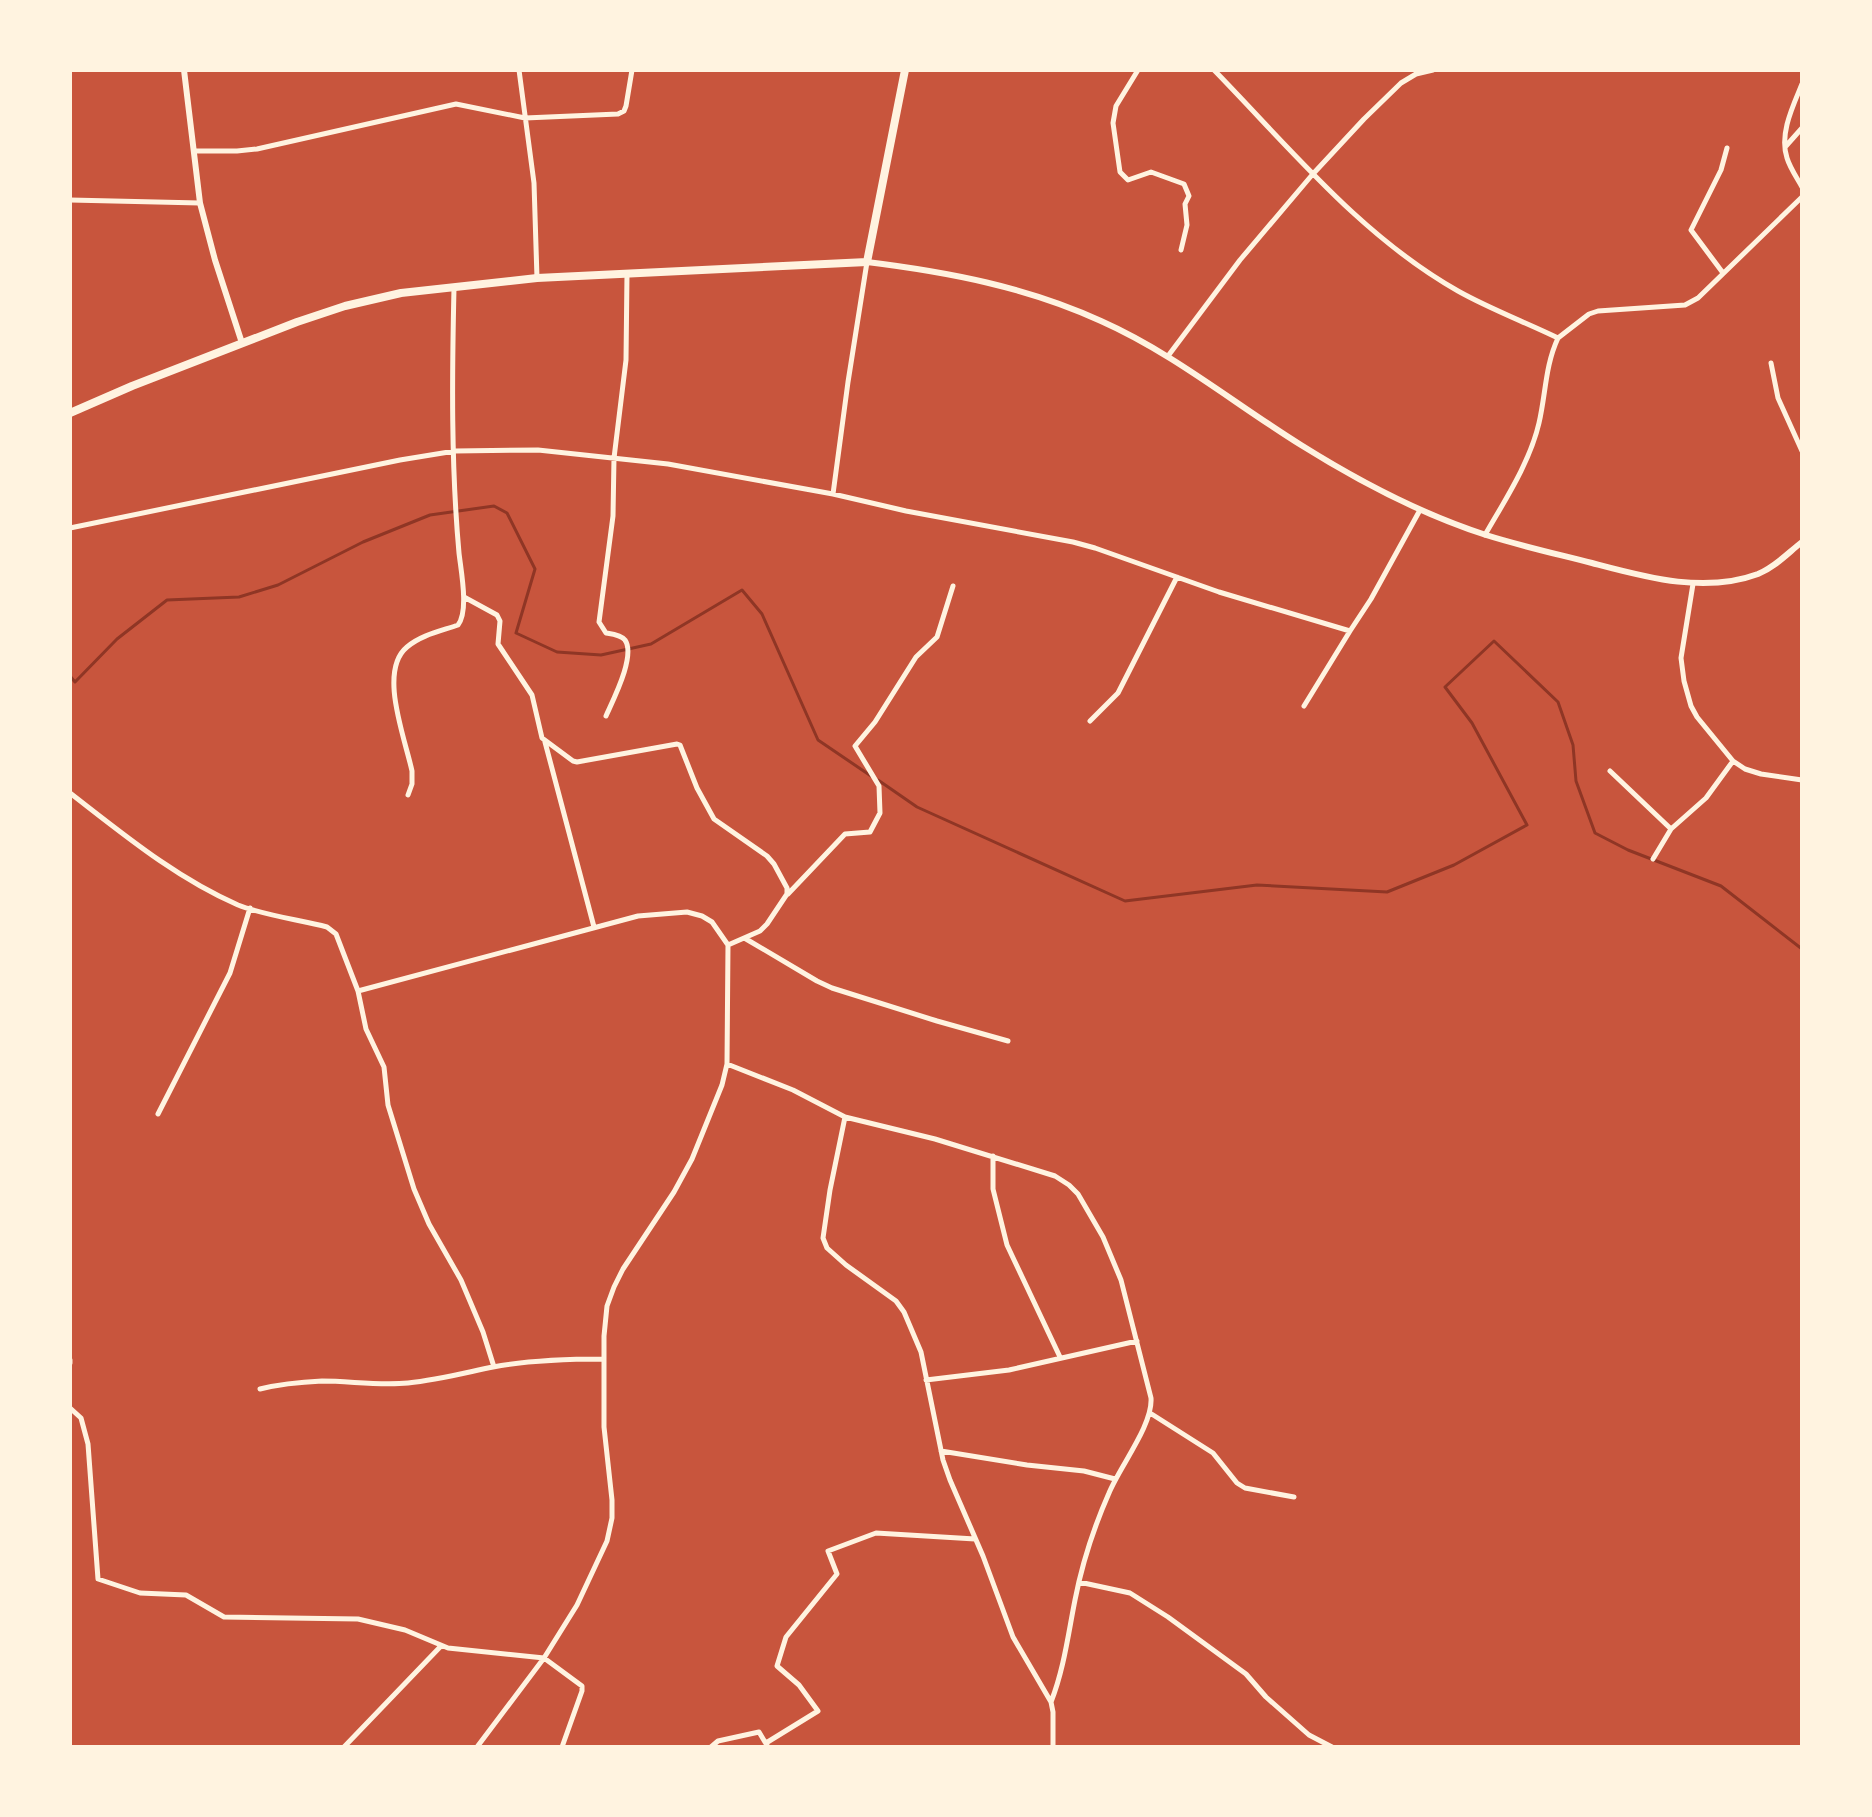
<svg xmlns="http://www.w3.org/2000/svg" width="1872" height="1817" viewBox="0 0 1872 1817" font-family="'Alegreya Sans',sans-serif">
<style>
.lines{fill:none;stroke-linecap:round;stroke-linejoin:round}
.stream{stroke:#8f3625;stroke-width:3}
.minor{stroke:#fff3e0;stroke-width:5}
.tertiary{stroke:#fff3e0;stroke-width:6}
.primary{stroke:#fff3e0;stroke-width:8}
</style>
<rect width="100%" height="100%" fill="#c8553d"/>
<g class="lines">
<path class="stream" d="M70,676L75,682L117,639L167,600L239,597L278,585L363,542L430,515L494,506L507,513L535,569L516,633L557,652L601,655L651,644L742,590L762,614L818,740L871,776
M878,780L917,807L1125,901L1257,885L1387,892L1454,865L1527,825L1472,723L1445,687L1494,641L1558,702L1573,745L1576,781L1595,833L1628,850L1721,886L1802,949"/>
<path class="minor" d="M519,70L534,183L537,278
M1138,70L1116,106L1113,123L1120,172L1128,180L1151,172L1184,184L1189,196L1185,204L1187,225L1181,250
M1214,70C1291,149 1361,236 1458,291C1490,309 1525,322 1558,338C1545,366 1546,393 1539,423C1530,462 1505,500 1485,535
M1802,84C1793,106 1779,134 1787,158C1790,168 1797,178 1802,187
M1786,146L1802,128
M194,151H237L257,149L456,104L525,118L618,114L624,111L626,106L632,70
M70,200L200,203
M1723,273L1691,230L1721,170L1727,148
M1558,338L1589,314L1598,311L1685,305L1698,298L1802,197
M1168,356L1240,260L1312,175L1364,119L1401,83L1416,74L1433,70
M1771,363L1778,398L1802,451
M833,494L848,382L867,262
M70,528L400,460L455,451L538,450L668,464L833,494L906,511L1073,542L1095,548L1219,592L1350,631L1371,599L1420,510
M1693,584L1681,658L1684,681L1691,706L1697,717L1733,761L1745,769L1761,774L1802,780
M464,597L497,615L500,621L498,644L532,695L542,738L573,761L577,762L677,744L680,745L697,788L714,819L767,856L774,864L787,888V894L767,924L760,931L728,945
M1304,706L1350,631
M606,716C613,700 636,656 625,640C621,635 612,634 606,633L599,622L613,516L614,458L626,360L627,274
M1090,721L1118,693L1177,577
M545,742L594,927
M1610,771L1671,829
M70,793C123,834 176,878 238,905C263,915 300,920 327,927L336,934L358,991L638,916L687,912L702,916L712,922L728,945L727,1064L722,1085L692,1159L674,1192L623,1269L614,1287L607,1306L604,1336V1427L612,1500V1518L607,1541L577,1605L544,1658L477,1747
M408,795L412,784V771C405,738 378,671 407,647C421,635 441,631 458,625C469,611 461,571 459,553C451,465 452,376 454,288
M1653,859L1671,829L1706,798L1733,761
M788,894L845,834L870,832L880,813L879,786L855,746L875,722L916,657L937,637L953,586
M746,939L817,981L832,988L937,1021L1008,1041
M358,991L366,1029L384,1067L388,1105L414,1189L429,1224L461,1280L483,1332L494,1367
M727,1064L793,1090L845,1117L830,1190L823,1238L827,1248L846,1265L896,1301L904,1312L921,1352L943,1460L950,1480L983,1556L1013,1637L1051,1702L1053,1712V1747
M158,1114L230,973L250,908
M845,1117L935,1139L1055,1176L1069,1185L1078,1194L1103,1237L1121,1280L1151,1398C1153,1425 1120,1466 1109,1493C1094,1527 1082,1564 1075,1600C1068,1635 1064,1669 1051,1702
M993,1156V1189L1007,1245L1060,1357
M70,1360V1363
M926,1380L1009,1370L1137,1341
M260,1389C280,1384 301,1382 322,1381C350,1381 379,1386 408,1383C437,1380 464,1373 493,1367C529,1360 567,1359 604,1359
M70,1408L81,1418L88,1444L98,1579L140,1593L186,1595L224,1617L358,1619L405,1630L448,1648L544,1658L582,1686V1691L562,1747
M1150,1413L1213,1453L1237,1483L1245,1488L1294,1497
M941,1451L1027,1465L1084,1471L1115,1479
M1079,1582L1130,1593L1168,1617L1246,1674L1266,1697L1309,1735L1332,1747
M766,1743L818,1711L799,1685L777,1666L786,1637L837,1574L828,1551L876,1533L975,1539
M344,1747L441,1646
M711,1747L718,1741L759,1732L768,1747"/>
<path class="tertiary" d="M184,70L200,203L215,260L242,343
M867,262C948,272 1027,287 1101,321C1173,353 1235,404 1301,445C1360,482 1421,514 1486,535C1521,546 1557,554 1592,563C1645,577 1704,594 1758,574C1775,567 1788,553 1802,542"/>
<path class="primary" d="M70,413L132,386L297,322L345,306L401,293L537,278L867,262L905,70"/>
</g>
<rect width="1872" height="1817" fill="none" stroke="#fff3e0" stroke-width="144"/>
</svg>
